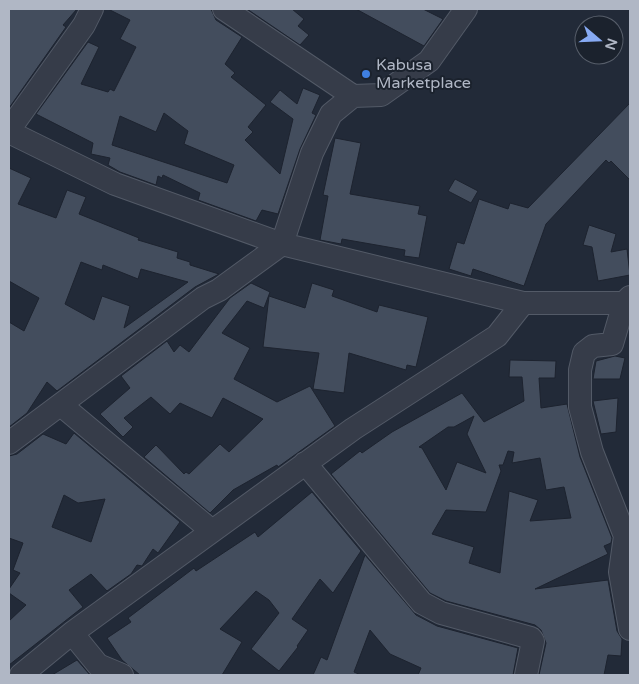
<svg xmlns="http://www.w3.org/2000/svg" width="639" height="684" viewBox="0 0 639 684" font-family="'Varela Round',sans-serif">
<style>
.building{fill:#434d5d;stroke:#1d232f;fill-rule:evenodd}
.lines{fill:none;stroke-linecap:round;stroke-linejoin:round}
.minor-casing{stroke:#535a67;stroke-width:24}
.minor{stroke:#363c49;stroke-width:22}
.shop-dot{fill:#3f7fe0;stroke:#1b222d;stroke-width:2}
.labels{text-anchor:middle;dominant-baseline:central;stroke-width:4;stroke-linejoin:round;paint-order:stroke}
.poi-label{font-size:16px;fill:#b0b7c5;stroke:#1b222d;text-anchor:start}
</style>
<rect width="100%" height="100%" fill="#222a38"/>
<path class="building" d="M9,9H77L63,25L66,27L9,108Z
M108,9H211L216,20L242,37L225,64L235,73L231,77L266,105L248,127L253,132L245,140L280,174L293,119L270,102L280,90L297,104L303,88L320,95L312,113L316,115L300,149L278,214L262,210L256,221L198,200L200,193L163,175L162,178L158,176L156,185L120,172L108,165L110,158L91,154L93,143L36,114L88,42L99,47L81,84L108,92L110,89L114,91L136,47L120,39L130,20ZM164,113L188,131L184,144L234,165L227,183L112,145L120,116L156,132Z
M247,9H292L304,19L298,26L309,35L300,45Z
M356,9H423L443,19L424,46Z
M630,103V180L611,161L609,163L606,160L546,224L524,286L473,269L471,276L449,269L457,242L464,244L479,199L508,209L510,203L528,208Z
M335,138L361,143L350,194L420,206L418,214L427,216L419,258L404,256L405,250L342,239L341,244L320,240L328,196L323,195Z
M9,168L31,178L18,204L56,218L67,190L86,197L79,214L139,238L138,240L178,252L177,258L190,262V265L219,274L195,287L57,391L47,382L27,413L9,427V322L24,331L39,298L9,281ZM81,262L102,270L103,265L138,279L141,269L188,282L124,328L130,306L102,296L94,320L65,304Z
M455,179L478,191L471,203L448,191Z
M589,225L616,234L611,252L627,249L630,275L598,281L592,247L583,245Z
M251,283L270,292L264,308L247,301L222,333L250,348L234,379L277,402L310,386L335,426L278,467L277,465L233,490L210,513L144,457L156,445L184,474L186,472L189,474L220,444L229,452L263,419L223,398L212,418L180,403L170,414L151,397L124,418L133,427L123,437L100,414L130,388L121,376L167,341L174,352L180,345L189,352L230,298Z
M312,283L334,290L332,296L377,312L379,305L428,317L416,367L407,365L406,370L349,353L344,393L313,389L319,353L263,347L269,296L305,308Z
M615,356L625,358L620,379H593L596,361Z
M510,360L556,361L555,378H539L541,408L567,404L580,457L612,538L611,543L604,546L608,554L535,589L608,580L617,631L622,639L621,656L608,655L604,675H539L546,643L541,630L535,625L446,601L430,593L331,474L360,451L362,453L392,432L462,393L484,422L524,401L522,377H509ZM474,416L467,434L486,473L457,462L446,490L422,448L419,447L448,427H454ZM508,451L514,452L512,463L540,458L546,490L564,487L571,518L530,521L538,500L509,491L500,573L469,563L474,547L432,534L446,510L486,512L501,471L499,465H503Z
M618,398L616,432L601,434L593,401Z
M74,433L180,522L158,553L153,549L142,566L137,565L131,574L107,591L91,574L69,590L83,607L9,665V621L26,605L9,593V589L20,573L13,570L23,543L9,538V456L17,454L43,434L66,444ZM64,495L78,503L105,499L91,542L52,527Z
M312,492L361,551L333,593L320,579L292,619L308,630L297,646L298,647L279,671L251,649L279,613L269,600L256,591L220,629L242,642L222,675H140L122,660L107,638L131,622L128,618L194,568L196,571L255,532L258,537Z
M365,555L416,615L437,626L518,648L513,675H418L421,668L390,654L370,630L354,672L361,675H313L321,657L327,660Z
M77,660L90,675H52Z"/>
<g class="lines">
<g class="minor-casing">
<path id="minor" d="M224,9L353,96L381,95L429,61L466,9
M9,130L84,25L92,9
M9,132L115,184L282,244L523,303H630
M630,297L624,303L612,344L593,346L584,353L580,370V407L592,452L625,536L620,572L630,629
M61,405L212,531
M9,443L203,298L219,290L282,244L312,153L331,114L353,96
M305,463L422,603L441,613L531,638L533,641L526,675
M72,633L98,665L122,675
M21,675L72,633L353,429L497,336L523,303"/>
</g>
<use href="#minor" class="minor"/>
</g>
<circle class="shop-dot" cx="366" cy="74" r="5"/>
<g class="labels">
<g class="poi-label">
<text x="376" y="65">Kabusa<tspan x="376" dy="18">Marketplace</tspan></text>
</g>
</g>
<rect width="639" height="684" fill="none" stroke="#b0b7c5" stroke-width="20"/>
<g transform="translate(599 40) rotate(109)"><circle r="24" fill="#1b222d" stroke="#575e6a"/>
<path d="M0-4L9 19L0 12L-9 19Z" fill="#87aaf3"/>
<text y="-8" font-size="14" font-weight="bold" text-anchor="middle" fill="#b0b7c5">N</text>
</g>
</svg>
